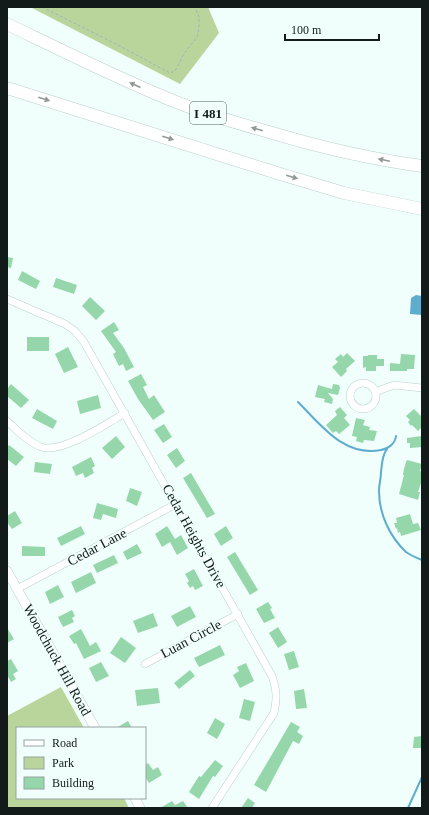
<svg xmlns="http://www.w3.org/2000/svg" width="429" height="815" viewBox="0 0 429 815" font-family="'Times New Roman',serif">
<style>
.green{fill:#b9d59c}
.water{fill:#5eacce}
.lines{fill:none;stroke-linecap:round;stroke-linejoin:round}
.stream{stroke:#5eacce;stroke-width:2}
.building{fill:#95d7aa}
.street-casing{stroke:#b9d1cb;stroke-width:8}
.secondary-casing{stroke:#b9d1cb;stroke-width:10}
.highway-casing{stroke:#b9d1cb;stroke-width:13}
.path{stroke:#a5b2af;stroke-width:1;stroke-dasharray:3 2;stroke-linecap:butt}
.street{stroke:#fff;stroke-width:7}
.secondary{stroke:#fff;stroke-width:9}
.highway{stroke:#fff;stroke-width:12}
.oneway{fill:#949898}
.labels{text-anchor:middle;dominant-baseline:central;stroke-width:3.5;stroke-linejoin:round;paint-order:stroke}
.shield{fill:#f0fffb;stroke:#555f5d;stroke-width:1}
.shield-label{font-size:13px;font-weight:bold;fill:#121b19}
.street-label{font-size:14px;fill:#121b19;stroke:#f0fffb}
</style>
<rect width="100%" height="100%" fill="#f0fffb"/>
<path class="green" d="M30,7H208L219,33L180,84Z
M61,687L84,728H17V798H124L129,808H7V716Z"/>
<path class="water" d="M416,295L422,296V315L410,314L411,298Z"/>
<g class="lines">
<path class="stream" d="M298,402C322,426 344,457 381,450C388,449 395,444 396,436
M387,449C382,455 382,464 381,472C381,478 379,485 379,491C379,513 389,536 406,552C410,555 417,558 422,560
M408,808L422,777"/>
</g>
<path class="building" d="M7,257L13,258L11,268L7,267Z
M22,271L40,281L36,289L18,280Z
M56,278L77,285L74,294L53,287Z
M90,297L105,311L96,320L82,306Z
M114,322L119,330L113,333L124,348L134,367L126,371L123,364L119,366L113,354L116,352L101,331Z
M27,337H49V351H27Z
M68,347L78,367L64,373L55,354Z
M347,353L355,361L346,369L347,371L341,377L332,367L338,362L335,359L341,354L343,357Z
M401,354L415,355L414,369H407V371H390V363L400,364Z
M368,355H377V359H384V366H376V371H366V367L363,368V356H368Z
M141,374L147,385L143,387L149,399L154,395L165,412L153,420L138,399L128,381Z
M11,384L29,400L21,408L7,396V389Z
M333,384L339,385L340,388L338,395L328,393L333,399L332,404L324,402L325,399L315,397L318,385L332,389Z
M98,395L101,408L80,414L77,401Z
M340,407L347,415L344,418L350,425L339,434L336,431L333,433L326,425L337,415L335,411Z
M37,409L57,421L53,429L32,418Z
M414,409L422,417V427L418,431L412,425L411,426L408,422L410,420L406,416Z
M356,418L365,420L363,425L370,427L369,430L377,431L374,441L364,440L363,443L356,441L357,437L352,436Z
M164,424L172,437L163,443L154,430Z
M116,436L125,447L112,459L102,448Z
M422,436V447L410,448V443H407V438Z
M9,445L24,457L16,466L7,459V448Z
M177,448L185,461L176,468L167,455Z
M91,457L95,466L92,468L94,473L85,478L83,473L76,476L72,467Z
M407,460L422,464L420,471L422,472V480L418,492H420L418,500L399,494L404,475H403L404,469L406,462Z
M35,462L52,464L50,474L34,472Z
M191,473L215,514L207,518L183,478Z
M130,488L142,492L137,506L126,501Z
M97,503L118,509L116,518L103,514L101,520L93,518Z
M15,511L22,523L12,529L7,522V516Z
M410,514L413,524L418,523L421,530L401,536L400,532L398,533L397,528L396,529L394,523H397L396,518Z
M81,526L85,534L61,546L57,538Z
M167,526L175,539L181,535L188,548L177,555L170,542L162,547L155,534Z
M226,526L233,538L221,546L214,534Z
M137,544L142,553L127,560L123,552Z
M22,546L45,547V556H22Z
M235,552L258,590L250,595L227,557Z
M114,555L118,563L97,573L93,565Z
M194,569L203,586L195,590L193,586L190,588L187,583L189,581L185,574Z
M91,572L96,583L76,593L71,582Z
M58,585L64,597L50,604L45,592Z
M268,602L272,608L270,609L275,618L264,623L256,609Z
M190,606L196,617L177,627L171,616Z
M72,610L75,616L72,618L74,622L63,627L58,617Z
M153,613L158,626L138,633L133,621Z
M278,627L287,642L278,648L269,633Z
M7,628L14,639L7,643Z
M81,629L90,646L96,642L101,651L84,659L76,643L74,644L69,636Z
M121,637L136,648L125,663L110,653Z
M220,645L225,655L199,667L194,658Z
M294,651L299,667L289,670L284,654Z
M11,659L18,671L13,674L16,679L11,682L7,675V661Z
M101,662L109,676L96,682L89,668Z
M246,663L254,681L240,688L233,675L239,671L237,667Z
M190,670L195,676L179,689L174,683Z
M158,688L160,703L137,706L135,690Z
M304,689L307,708L296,709L294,691Z
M244,699L255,702L250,721L239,718Z
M215,718L225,724L217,739L207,733Z
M128,721L132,728H116Z
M291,722L300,727L297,732L303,736L299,744L293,741L266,792L254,785Z
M422,736V748H413L414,737Z
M215,760L223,766L215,777L213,776L199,799L189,792L199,776L201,777Z
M148,763L153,770L158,767L162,775L149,783L145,777V765Z
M248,798L255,803L252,808H241Z
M172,801L175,805L183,801L188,808H160Z"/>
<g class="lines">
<g class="street-casing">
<path id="street" d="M7,299L65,324L75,331L84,342L272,676C277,691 277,698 274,713L212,808
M350 396a13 13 0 1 1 26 0a13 13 0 1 1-26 0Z
M375,392L394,385L422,388
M7,421C17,430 28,442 41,447C62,454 106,424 125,413
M17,589L176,504
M145,664L238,614"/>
</g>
<g class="secondary-casing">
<path id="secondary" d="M7,571L95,728
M135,798L140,808"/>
</g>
<g class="highway-casing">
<path id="highway" d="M7,24C61,50 115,77 171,100C203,113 236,123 269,132C319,147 370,159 422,166
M7,88L277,173L344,193L422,209"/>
</g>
<path class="path" d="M42,7L116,44L170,73L175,71L185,52L197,37L199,29V17L195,7"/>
<use href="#street" class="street"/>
<use href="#secondary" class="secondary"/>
<use href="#highway" class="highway"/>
</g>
<defs><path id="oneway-solid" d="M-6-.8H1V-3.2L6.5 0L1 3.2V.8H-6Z"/></defs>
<g class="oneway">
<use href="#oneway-solid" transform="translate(135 85) rotate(-156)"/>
<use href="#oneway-solid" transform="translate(44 99) rotate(17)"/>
<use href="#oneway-solid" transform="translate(257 129) rotate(-164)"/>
<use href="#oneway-solid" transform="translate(168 138) rotate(17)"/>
<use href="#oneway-solid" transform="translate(384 160) rotate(-168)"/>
<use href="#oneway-solid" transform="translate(292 177) rotate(16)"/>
</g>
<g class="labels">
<rect class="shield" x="190" y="102" width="36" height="22" rx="3"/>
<g class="shield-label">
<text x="208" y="113">I 481</text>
</g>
<g class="street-label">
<text transform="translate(194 536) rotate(61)">Cedar Heights Drive</text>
<text transform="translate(97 547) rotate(-28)">Cedar Lane</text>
<text transform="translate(191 639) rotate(-28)">Luan Circle</text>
<text transform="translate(57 660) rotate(61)">Woodchuck Hill Road</text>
</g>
</g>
<rect width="429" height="815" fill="none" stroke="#121b19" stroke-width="16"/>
<rect x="16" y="727" width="130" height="72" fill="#f0fffb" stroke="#97a4a1"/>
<rect x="24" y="740" width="20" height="6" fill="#ffffff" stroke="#97a4a1"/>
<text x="52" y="747" font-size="12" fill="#121b19">Road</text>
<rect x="24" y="757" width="20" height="12" fill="#b9d59c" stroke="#97a4a1"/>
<text x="52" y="767" font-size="12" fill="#121b19">Park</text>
<rect x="24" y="777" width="20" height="12" fill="#95d7aa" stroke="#97a4a1"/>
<text x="52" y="787" font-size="12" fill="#121b19">Building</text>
<path d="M285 34v6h94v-6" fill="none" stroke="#121b19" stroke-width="2"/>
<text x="291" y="34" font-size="12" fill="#121b19" stroke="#f0fffb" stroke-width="3" paint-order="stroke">100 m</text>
</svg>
